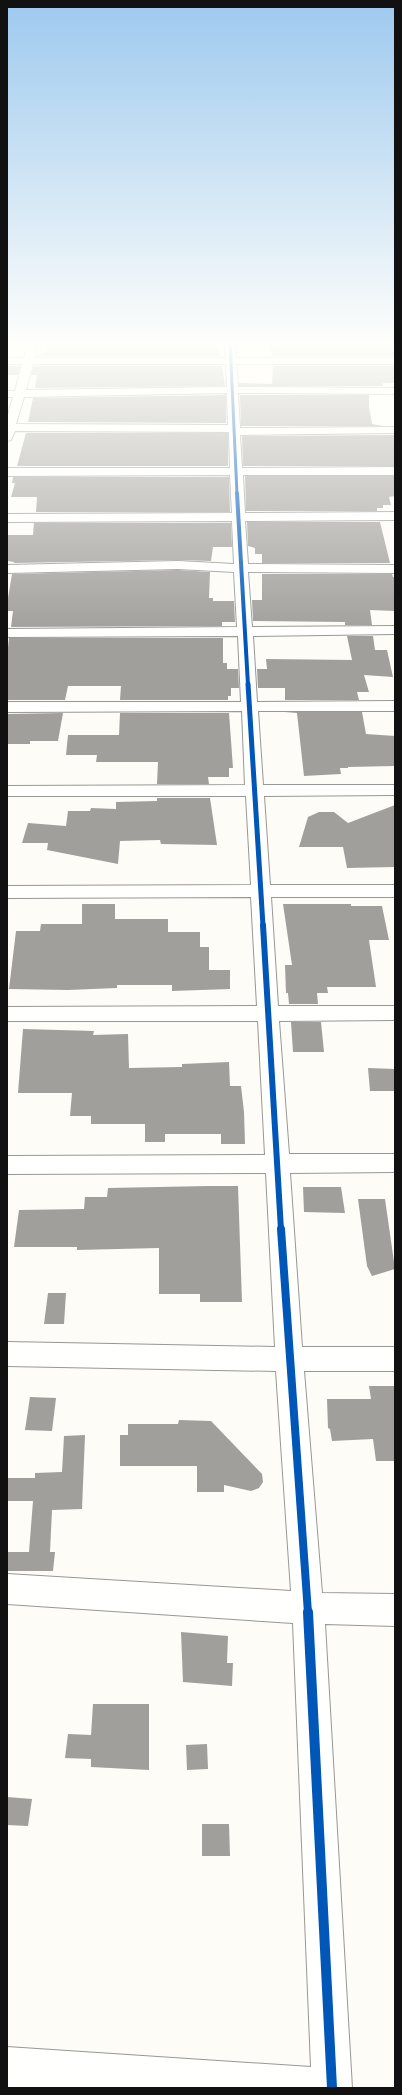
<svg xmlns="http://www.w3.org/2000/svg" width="402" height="2095" viewBox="0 0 402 2095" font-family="'Noto Serif',serif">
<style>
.building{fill:#a19f9c}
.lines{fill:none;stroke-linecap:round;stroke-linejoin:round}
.street-casing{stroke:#979795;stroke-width:2}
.street{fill:#fffffe;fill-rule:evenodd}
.cycleway-far5-casing{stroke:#fff;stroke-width:4.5}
.cycleway-far4-casing{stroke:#fff;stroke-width:5.5}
.cycleway-far3-casing{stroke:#fff;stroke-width:7}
.cycleway-far2-casing{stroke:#fff;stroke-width:8}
.cycleway-far1-casing{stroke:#fff;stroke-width:10}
.cycleway-casing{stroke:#fff;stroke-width:12}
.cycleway-far5{stroke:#0057b8;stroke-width:3}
.cycleway-far4{stroke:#0057b8;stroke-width:4}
.cycleway-far3{stroke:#0057b8;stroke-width:5}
.cycleway-far2{stroke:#0057b8;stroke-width:6}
.cycleway-far1{stroke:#0057b8;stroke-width:8}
.cycleway{stroke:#0057b8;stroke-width:10}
</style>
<rect width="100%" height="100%" fill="#fdfcf7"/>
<path class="building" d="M48,341H207V343H216L220,356H36L47,352Z
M278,341H395V356H272L270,345H278Z
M10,366H20L18,375H7V367Z
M34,366H222L225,386L35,388L37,375H31Z
M273,366H395V383H383V386H239V383L272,384Z
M226,395V423L28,422L33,398Z
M240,395H369V407L372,424L384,426H241Z
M26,433H228V466H17Z
M395,435V466H243L242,436Z
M245,476H395V496L389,497L391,505H383V508H377V511H246Z
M13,477H229L230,512H36L37,497H11L15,483H12Z
M247,522H380L390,563H262V554H255V548L248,546Z
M34,523H231L232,547H213L211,561L178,560L14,563V562L7,561V535H33Z
M178,570L210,572L209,598H213V601H234L235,622H222V626L11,627L13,611H7V604L12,574Z
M262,574H392L393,577H395V611L370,610L372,625H345V622L253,621L252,600H262Z
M347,636H373L375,650H387L393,677L364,675L369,692H357L359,700H285V688H258L257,669H267L266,659L352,660Z
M9,638H223V663H227V669H238L239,688H231V696H228V700H120L121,686H68L65,700H7V657Z
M362,712L366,734L395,736V766L348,767V768H340L341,774L304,776L297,713L285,712Z
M63,713L58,741H30V744H7V714Z
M120,713H229L233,768H229V777H208L209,784H157L158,762H96L97,755H66L68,735H119Z
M157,798H210L217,845L161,844L160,840L120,841L118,864L47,850L48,843H22L28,823L66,826L68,811H90L91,808L116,809V802L157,801Z
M395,805V867L347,868L343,847H299L308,817L319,812H334L348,823Z
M82,904H115V919H168V932H200V947H209V970H230V989L172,991V985H117V988L68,990L9,989L16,931H40L41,924H82Z
M283,904H351V906H382L389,940H369L376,987H327L328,993H317L318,1004H289L288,993H286L285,965H292Z
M291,1022H321L324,1052H293Z
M23,1029L94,1031L93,1035L128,1034L129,1068L182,1067V1064L229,1062L230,1086H241L244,1112L245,1144H221V1134H165V1142H145V1124H91V1116H70L72,1093H18Z
M368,1068L395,1069V1091H370Z
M209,1186H238L242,1302H200V1294H159V1248L77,1250V1247H14L19,1210L84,1209L85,1197H107L108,1188Z
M303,1187H341L345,1213L304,1212Z
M358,1199H385L395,1269L372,1276L367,1266Z
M48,1293H66L64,1324H44Z
M369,1386H395V1461H376L373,1439L332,1441L330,1429L328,1428L327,1399H371Z
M30,1397L56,1398L52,1431L25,1430Z
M179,1420L211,1421L262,1474L263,1482L259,1488L251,1491L224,1485V1492H197V1466H120V1435H128V1424H178Z
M85,1435L82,1509L52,1510L50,1552H55L53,1571H7V1552H29L33,1501H7V1478H35V1473L62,1472L64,1436Z
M181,1632L228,1636L227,1663H233L232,1686L183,1682Z
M93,1704H149V1770L91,1767V1759L65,1758L68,1734L91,1735Z
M207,1744L208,1769L187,1770L186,1745Z
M7,1797L32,1799L28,1826L7,1825Z
M202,1824H229L230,1856H202Z"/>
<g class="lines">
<g class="street-casing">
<path id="street" d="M29,341H39L34,358H226L225,341H235L236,358H395V364H236L238,387L395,388V394L238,393L240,428L395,427V433L240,435L242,468L395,467V475H243L245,513L395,512V520L245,521L248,564L395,565V573L248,572L252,627L395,626V634L253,636L257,702L395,701V711H258L263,785H395V795L264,796L270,885H395V897H271L278,1006H395V1020L279,1021L289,1154H395V1172L290,1173L302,1347H395V1371H304L322,1593L395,1594V1626L325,1624L352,2088L7,2087V2047L311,2067L293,1623L7,1604V1574L291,1591L276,1371L7,1366V1342L275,1347L266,1173L7,1174V1156L265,1155L258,1021H7V1007L257,1006L251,897L7,898V886L251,885L246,796H7V786L245,785L242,711L7,712V702H241L238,636L7,637V629L237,627L234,572L178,569L7,573V565L178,561L234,564L232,521L7,522V514L232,513L230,475L7,476V468H230L229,432L15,431L11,440L7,441V418L13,397H7V391H15L22,364H7V358H24ZM33,364H226L227,387L26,390ZM227,393L228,425L16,424L24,397Z"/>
</g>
<use href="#street" class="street"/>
<g class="cycleway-far5-casing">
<path id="cycleway-far5" d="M230,341L237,494"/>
</g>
<g class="cycleway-far4-casing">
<path id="cycleway-far4" d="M237,493L248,685"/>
</g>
<g class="cycleway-far3-casing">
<path id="cycleway-far3" d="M248,684L263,926"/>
</g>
<g class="cycleway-far2-casing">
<path id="cycleway-far2" d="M263,925L281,1230"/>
</g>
<g class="cycleway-far1-casing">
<path id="cycleway-far1" d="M281,1229L308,1613"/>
</g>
<g class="cycleway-casing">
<path id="cycleway" d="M308,1612L332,2088"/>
</g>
<use href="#cycleway-far5" class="cycleway-far5"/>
<use href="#cycleway-far4" class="cycleway-far4"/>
<use href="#cycleway-far3" class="cycleway-far3"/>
<use href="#cycleway-far2" class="cycleway-far2"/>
<use href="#cycleway-far1" class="cycleway-far1"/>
<use href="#cycleway" class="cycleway"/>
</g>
<linearGradient id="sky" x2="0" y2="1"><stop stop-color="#9dc9ee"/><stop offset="0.54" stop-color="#fefefb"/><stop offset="1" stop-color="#fefefb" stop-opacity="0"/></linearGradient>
<rect width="402" height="635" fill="url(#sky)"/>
<rect width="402" height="2095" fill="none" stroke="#111111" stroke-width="16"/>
</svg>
